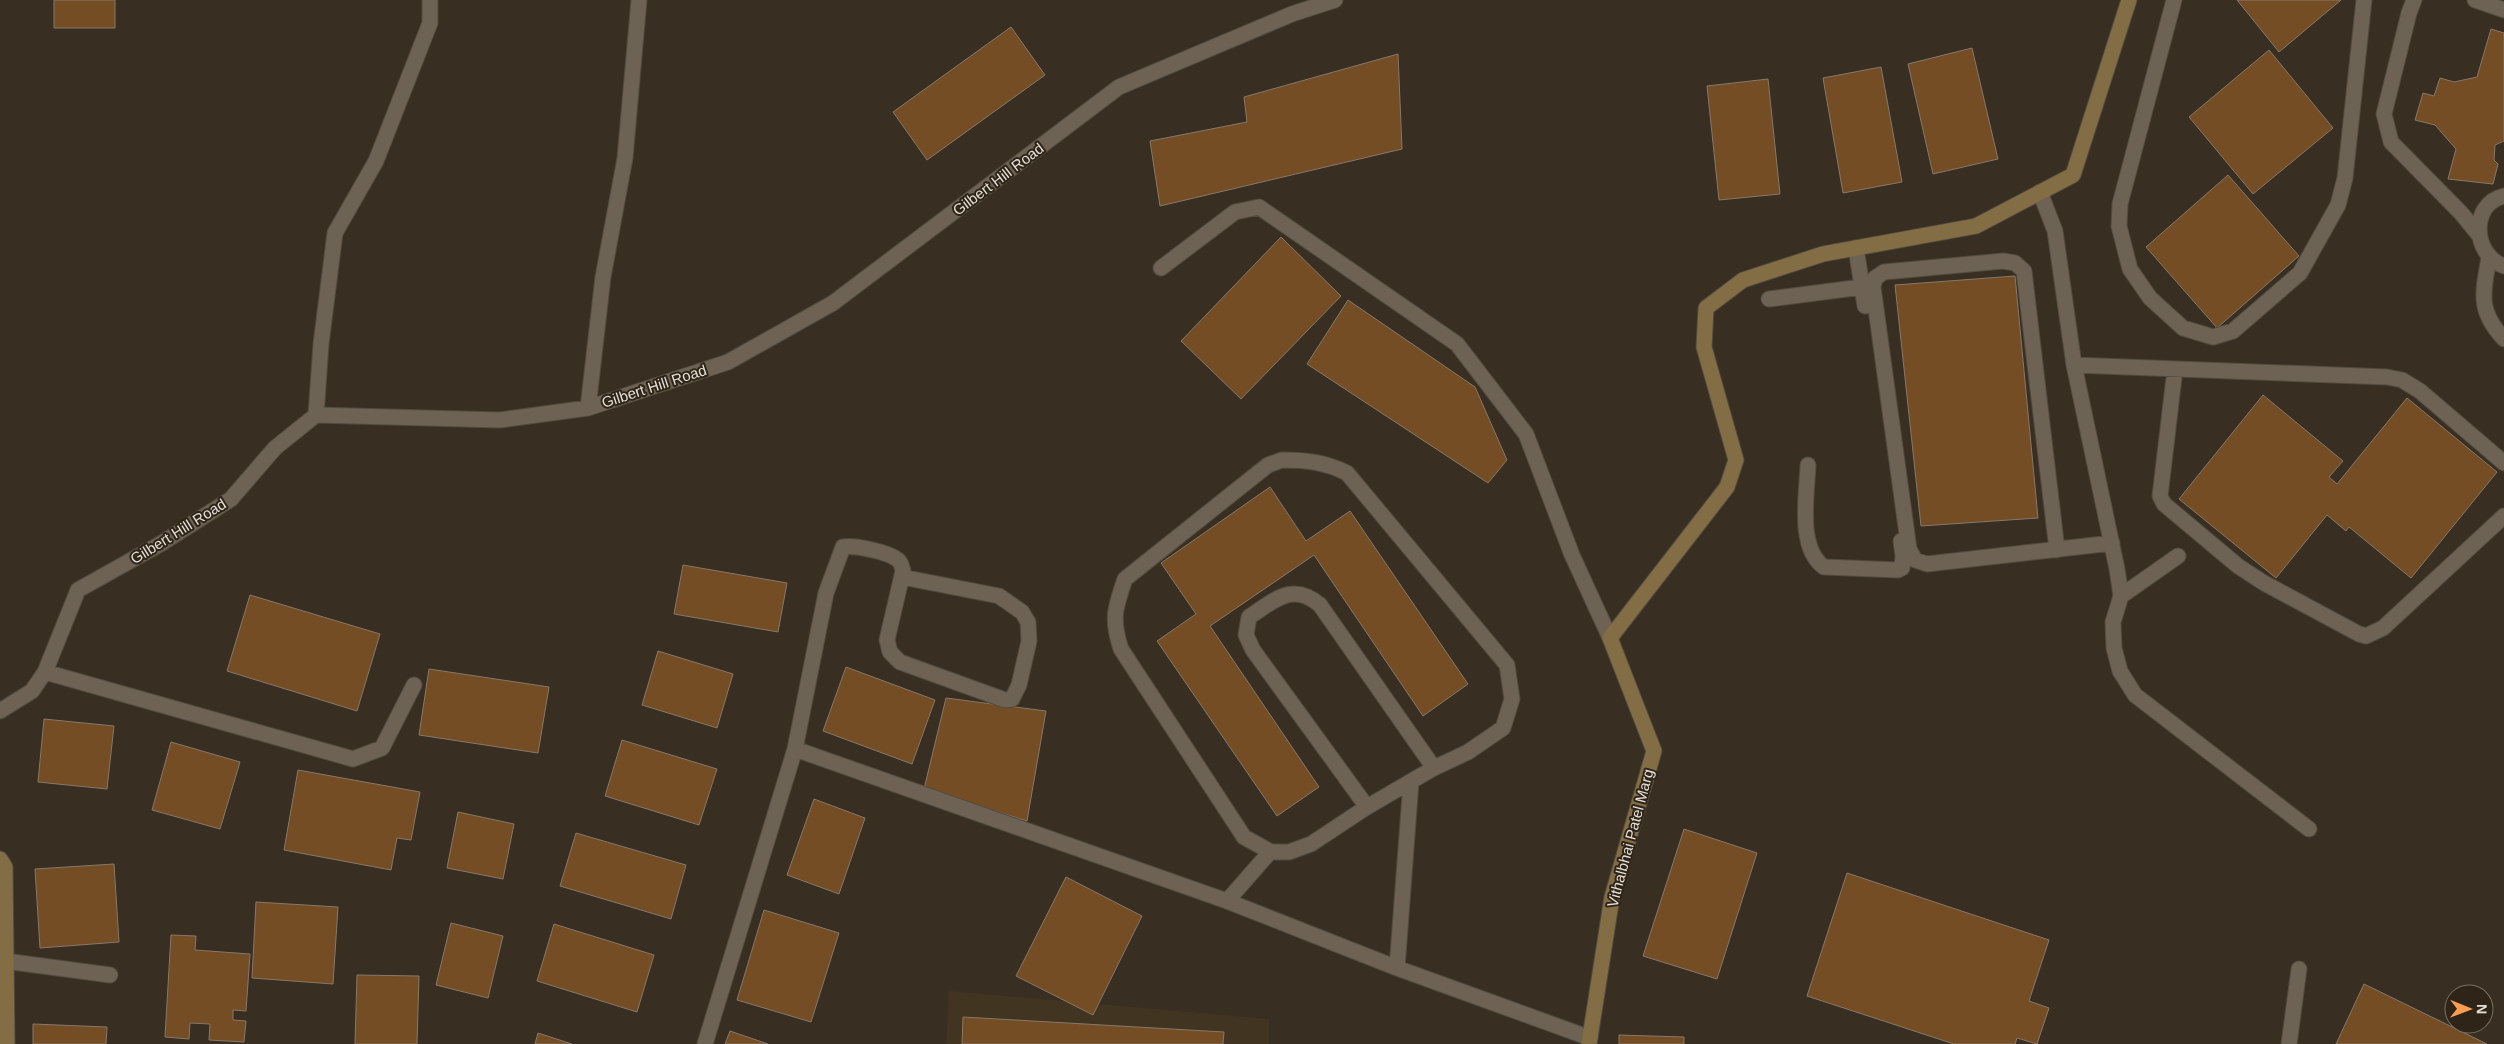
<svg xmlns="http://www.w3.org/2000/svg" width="2504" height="1044" viewBox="0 0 2504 1044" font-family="Arial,sans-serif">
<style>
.built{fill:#413421}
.building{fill:#744d24;stroke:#86786b}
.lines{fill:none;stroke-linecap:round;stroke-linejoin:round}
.street-casing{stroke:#524b40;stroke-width:17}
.secondary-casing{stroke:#524b40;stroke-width:17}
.street{stroke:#6d6254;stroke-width:15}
.secondary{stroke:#836d44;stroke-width:15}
.labels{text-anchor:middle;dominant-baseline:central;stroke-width:4;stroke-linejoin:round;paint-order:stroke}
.street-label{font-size:15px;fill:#e5dfd7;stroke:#2e2518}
</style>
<rect width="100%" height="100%" fill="#382f22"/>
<path class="built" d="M949,991L1269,1019V1044H946Z"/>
<path class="building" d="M54,0H115V28H54Z
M2237,0H2341L2279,52Z
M1011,27L1045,75L927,160L893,112Z
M2491,29L2504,33V141L2495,145L2494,160L2498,164L2493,184L2448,179L2456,149L2435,125L2415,120L2423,93L2434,96L2440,78L2454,82L2477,77Z
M1972,48L1998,159L1933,174L1908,64Z
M2269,50L2333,128L2253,194L2189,117Z
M1398,54L1402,149L1160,206L1150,141L1247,122L1244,97Z
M1881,67L1902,182L1843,193L1823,78Z
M1768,79L1780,194L1719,200L1707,86Z
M2228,175L2299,256L2217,328L2146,247Z
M1281,237L1341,296L1241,399L1181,341Z
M2015,276L2038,518L1921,526L1895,285Z
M1348,300L1475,387L1507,460L1488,483L1307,364Z
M2263,395L2343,461L2329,477L2337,484L2407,398L2497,472L2411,578L2349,527L2346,531L2327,515L2276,578L2179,499Z
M1270,487L1306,541L1350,511L1468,684L1423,716L1314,555L1210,626L1319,787L1277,816L1157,641L1196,614L1161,563Z
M683,565L787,583L778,632L674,614Z
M250,595L380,634L357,711L227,671Z
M658,651L733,674L717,728L642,705Z
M846,667L935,700L912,764L823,731Z
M429,669L549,687L538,753L419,735Z
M946,698L1046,711L1027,821L924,789Z
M44,719L114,726L107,789L38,782Z
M622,740L717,769L699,825L605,796Z
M171,742L240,762L220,829L152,810Z
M298,770L420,792L411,840L397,838L391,870L284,850Z
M814,799L865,818L839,894L787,875Z
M458,812L514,824L503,879L447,868Z
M1684,829L1757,853L1717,979L1643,956Z
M576,833L686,865L671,919L560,886Z
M114,864L119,942L40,948L35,869Z
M1847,873L2049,940L2029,1001L2049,1008L2037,1044L2017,1038L2015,1044H1954L1807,996Z
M1066,877L1142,916L1093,1015L1016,976Z
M256,902L338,907L333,984L252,978Z
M764,910L839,933L811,1022L737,1000Z
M451,923L503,936L488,998L436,985Z
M554,924L654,955L637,1012L537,981Z
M171,935L196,936L195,950L250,954L246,1011L233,1010V1020L246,1021L244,1042L209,1040L210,1024L190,1023L189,1039L165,1037Z
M357,975L419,976L417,1044H355Z
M2364,984L2487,1044H2336Z
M963,1017L1224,1032L1223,1044H962Z
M33,1024L107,1027L106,1044H33Z
M730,1031L768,1044H725Z
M538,1033L572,1044H535Z
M1619,1035L1684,1037V1044H1619Z"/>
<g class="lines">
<g class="street-casing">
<path id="street" d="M2174,0L2120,204L2119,226L2130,269L2150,298L2183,328L2213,337L2233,331L2300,273L2338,205L2345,178L2364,0
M2414,0L2409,13L2384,114L2391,142L2461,213L2479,235
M2475,0L2504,10
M2040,192L2055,231L2074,365L2117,569L2121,596L2113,622L2114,648L2120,671L2135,695L2309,829
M2504,196C2469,204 2473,256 2504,266
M1856,248L1865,306
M2489,257C2483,293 2477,310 2504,339
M1161,268L1235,212L1259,207L1457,344L1467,357L1526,434L1572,555L1610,638
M1769,299L1862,287
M2074,365L2387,377L2402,380L2420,391L2504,463
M2175,369L2160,496L2164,504L2238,566L2264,583L2359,634L2366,636L2383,628L2504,516
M588,408L603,277L625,158L639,0
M316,415L321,344L335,233L376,161L430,23V0
M1282,460C1306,460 1325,462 1347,473L1507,665L1512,699L1503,728L1468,752L1434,768L1367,807L1311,844L1289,852H1271L1244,837L1121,649C1111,619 1115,608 1125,579L1268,465Z
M1808,465C1807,495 1797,548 1824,567L1898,570L1902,568L1903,556L1901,541
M2057,550L2024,271L2015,263L2003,261L1884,272L1875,278L1873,287L1909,549L1915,560L1927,564L2112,543
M2121,596L2178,556
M45,672L353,759L382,748L414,685
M0,711L32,691L45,672L78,590L162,543L231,499L275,448L316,415L500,420L588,408L728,362L833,303L1119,87L1292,14L1335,0
M795,749L1227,901L1397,968L1590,1038
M1367,807L1253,650L1246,635L1249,617C1274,601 1292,581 1320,605L1434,768
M1227,901L1270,852
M5,961L110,975
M1397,968L1411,782
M705,1044L795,749L826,593L843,547C855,545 889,552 898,560C901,562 902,567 903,571L887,640L890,652L900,662L1005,700L1012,699L1019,685L1029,641L1028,622L1022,612L999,596L902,577
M2289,1044L2299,969"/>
</g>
<g class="secondary-casing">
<path id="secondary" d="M0,859L5,867L7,1044
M1589,1044L1612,897L1654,751L1610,638L1727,487L1736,460L1704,347L1706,308L1743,280L1823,254L1976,226L2073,175L2129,0"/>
</g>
<use href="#street" class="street"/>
<use href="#secondary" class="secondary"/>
</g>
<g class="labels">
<g class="street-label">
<text transform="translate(998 179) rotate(-37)">Gilbert Hill Road</text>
<text transform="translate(654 386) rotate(-18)">Gilbert Hill Road</text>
<text transform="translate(178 531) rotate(-32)">Gilbert Hill Road</text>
<text transform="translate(1630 838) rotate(-75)">Vithalbhai Patel Marg</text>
</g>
</g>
<g transform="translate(2469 1009) rotate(91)"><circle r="24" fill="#2e2518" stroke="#776f64"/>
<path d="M0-4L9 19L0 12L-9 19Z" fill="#fc9e52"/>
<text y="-8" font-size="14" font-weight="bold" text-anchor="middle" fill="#e5dfd7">N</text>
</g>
</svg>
